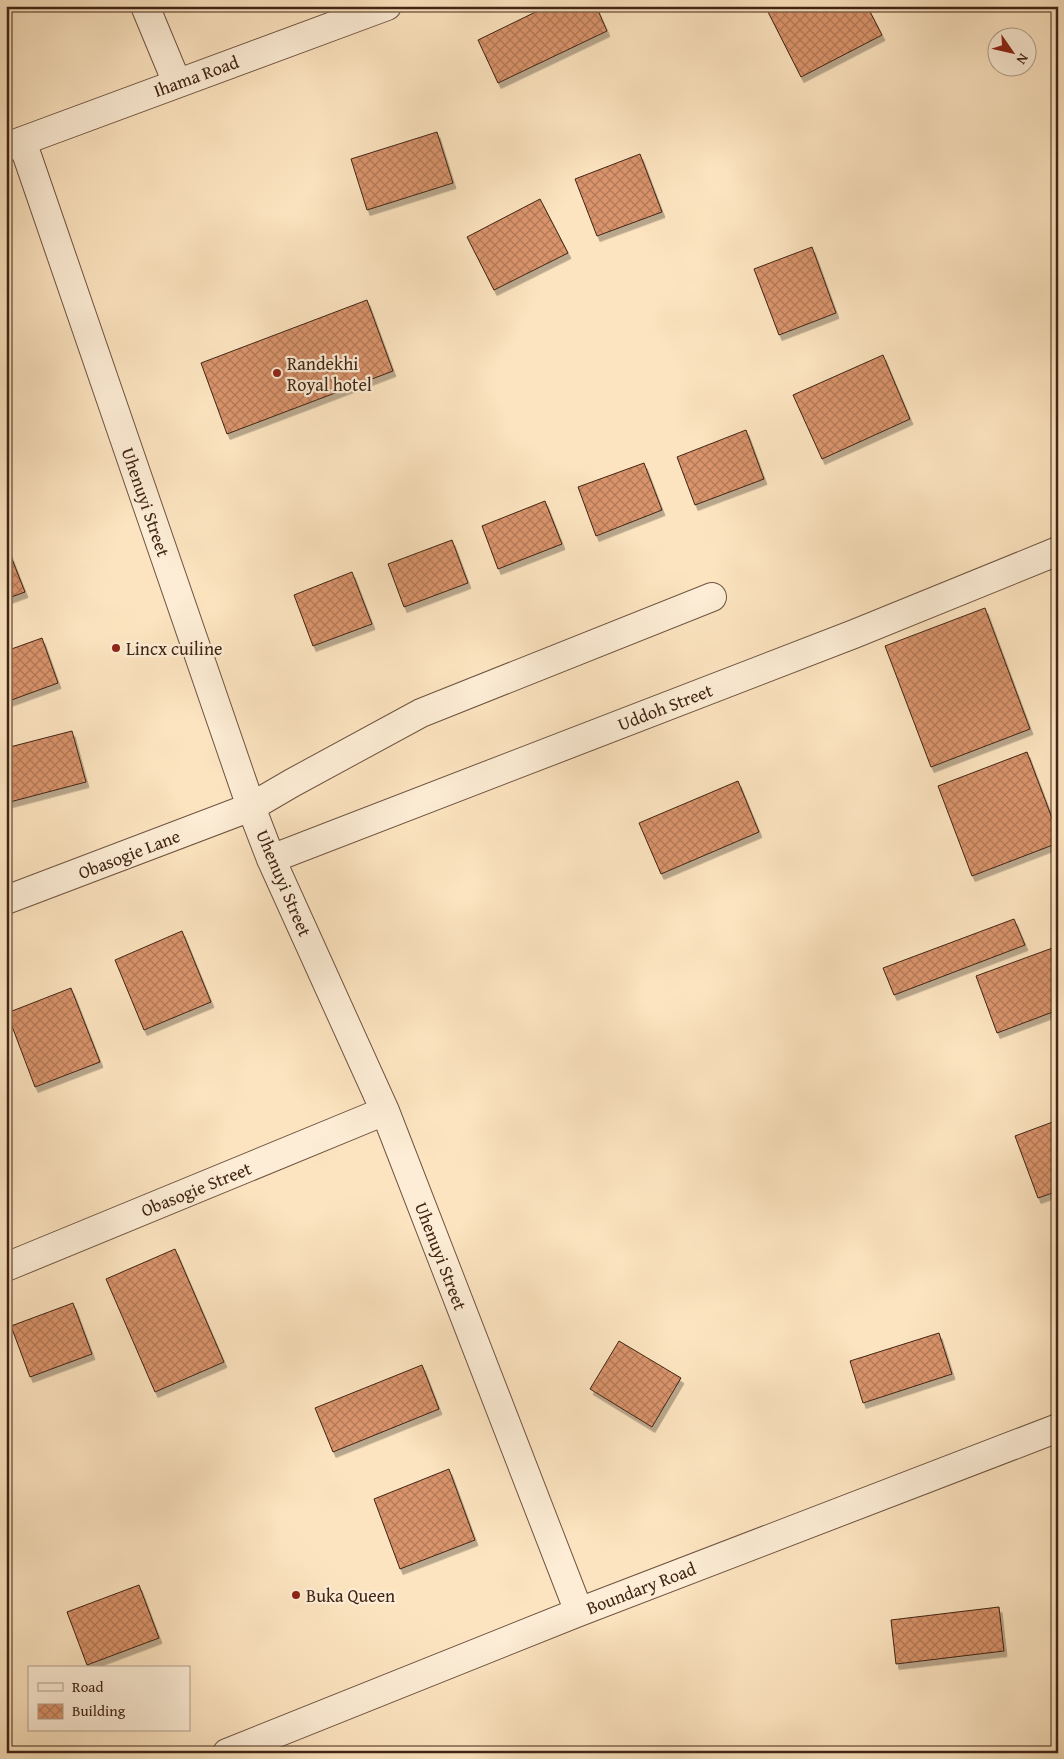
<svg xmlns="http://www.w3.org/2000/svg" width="1064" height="1759" viewBox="0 0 1064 1759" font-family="'Gentium Book Plus',serif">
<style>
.building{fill:url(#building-cross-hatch);stroke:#402415;filter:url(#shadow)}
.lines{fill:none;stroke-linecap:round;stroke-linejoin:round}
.minor-casing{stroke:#6f5440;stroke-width:30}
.minor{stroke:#fdedd6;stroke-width:28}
.poi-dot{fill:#8f2418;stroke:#fdedd6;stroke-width:2}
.labels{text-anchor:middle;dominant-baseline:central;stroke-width:4.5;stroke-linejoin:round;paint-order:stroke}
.street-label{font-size:18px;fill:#402415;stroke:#fdedd6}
.poi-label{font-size:18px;fill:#402415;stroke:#fdedd6;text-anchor:start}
</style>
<defs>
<pattern id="building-cross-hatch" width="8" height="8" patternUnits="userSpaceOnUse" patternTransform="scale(1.25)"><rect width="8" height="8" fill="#da946c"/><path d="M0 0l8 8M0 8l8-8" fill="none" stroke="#b27958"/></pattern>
<filter id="shadow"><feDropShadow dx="3" dy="5.5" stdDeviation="0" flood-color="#0004"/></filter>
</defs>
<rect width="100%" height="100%" fill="#fce4c0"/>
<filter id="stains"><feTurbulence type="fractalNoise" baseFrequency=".004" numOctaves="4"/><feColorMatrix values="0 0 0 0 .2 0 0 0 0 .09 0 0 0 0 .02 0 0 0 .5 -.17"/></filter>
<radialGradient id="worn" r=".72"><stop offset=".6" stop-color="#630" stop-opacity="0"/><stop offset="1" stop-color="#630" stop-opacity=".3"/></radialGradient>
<path class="building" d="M548,6H596L607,31L498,83L478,40Z
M765,6H867L882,35L801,77Z
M437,132L453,183L367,210L351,159Z
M640,154L662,212L597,236L575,179Z
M540,199L568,253L494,290L467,237Z
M812,247L836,313L779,335L754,269Z
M367,300L393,371L227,434L201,363Z
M883,355L910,419L822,459L793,395Z
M746,430L764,479L695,505L677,457Z
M644,463L662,510L596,536L578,487Z
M545,501L562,544L498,569L482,526Z
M452,540L468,583L404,607L388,564Z
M6,544L25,592L6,599Z
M352,572L372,624L313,646L294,595Z
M985,608L1030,729L931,767L885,646Z
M42,638L58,683L6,702V651Z
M72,731L86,782L6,803V748Z
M1027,752L1058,834V843L972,876L938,786Z
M738,781L759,832L661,874L639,823Z
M1014,919L1025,945L894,995L883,968Z
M182,931L211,1002L144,1030L115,960Z
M1058,946V1010L997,1033L976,976Z
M71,988L100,1062L35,1087L7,1013Z
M1058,1120V1191L1038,1198L1015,1136Z
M175,1249L224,1362L155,1392L106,1279Z
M73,1303L92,1354L30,1377L11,1326Z
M939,1333L952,1374L863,1403L850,1361Z
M619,1341L681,1378L652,1427L590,1389Z
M422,1365L439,1409L333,1452L315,1408Z
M449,1469L475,1540L400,1569L374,1499Z
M139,1585L159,1638L87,1665L67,1612Z
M999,1607L1004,1651L896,1664L891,1620Z"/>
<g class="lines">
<g class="minor-casing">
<path id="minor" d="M145,6L177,83
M22,141L251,807L271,859L385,1111L579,1612
M6,147L387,6
M271,859L854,634L1058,551
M6,900L251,807L292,783L421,713L712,597
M6,1267L385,1111
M227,1753L579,1612L1058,1428"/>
</g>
<use href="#minor" class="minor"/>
</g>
<g class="poi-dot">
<circle cx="277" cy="373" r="5"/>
<circle cx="116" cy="648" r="5"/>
<circle cx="296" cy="1595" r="5"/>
</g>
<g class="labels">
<g class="street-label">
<text transform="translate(196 76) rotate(-20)">Ihama Road</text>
<text transform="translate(146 502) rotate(71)">Uhenuyi Street</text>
<text transform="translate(665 707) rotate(-21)">Uddoh Street</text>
<text transform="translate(129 854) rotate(-21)">Obasogie Lane</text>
<text transform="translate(284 883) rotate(67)">Uhenuyi Street</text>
<text transform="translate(196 1189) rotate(-22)">Obasogie Street</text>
<text transform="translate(441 1256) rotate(69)">Uhenuyi Street</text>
<text transform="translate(641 1588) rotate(-21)">Boundary Road</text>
</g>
<g class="poi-label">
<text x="287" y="363">Randekhi<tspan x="287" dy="21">Royal hotel</tspan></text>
<text x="126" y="648">Lincx cuiline</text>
<text x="306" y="1595">Buka Queen</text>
</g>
</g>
<rect width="1064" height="1759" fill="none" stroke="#fce4c0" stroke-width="25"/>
<rect x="8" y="8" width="1049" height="1744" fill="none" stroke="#402415" stroke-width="2.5"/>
<rect x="12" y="12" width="1039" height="1734" fill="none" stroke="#402415"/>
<rect x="28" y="1666" width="162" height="65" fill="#fdedd6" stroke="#b19d89"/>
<rect x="38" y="1683" width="25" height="8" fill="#fdedd6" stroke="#b19d89"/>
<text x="72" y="1692" font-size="15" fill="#402415">Road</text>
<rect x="38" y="1704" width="25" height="15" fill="url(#building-cross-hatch)" stroke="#b19d89"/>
<text x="72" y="1716" font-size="15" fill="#402415">Building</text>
<g transform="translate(1012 52) rotate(124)"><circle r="24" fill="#fdedd6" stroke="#b19d89"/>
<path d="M0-4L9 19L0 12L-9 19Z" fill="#8f2418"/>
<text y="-8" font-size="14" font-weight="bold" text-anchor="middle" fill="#402415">N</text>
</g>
<rect width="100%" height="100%" filter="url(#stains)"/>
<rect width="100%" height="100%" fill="url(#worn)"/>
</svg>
